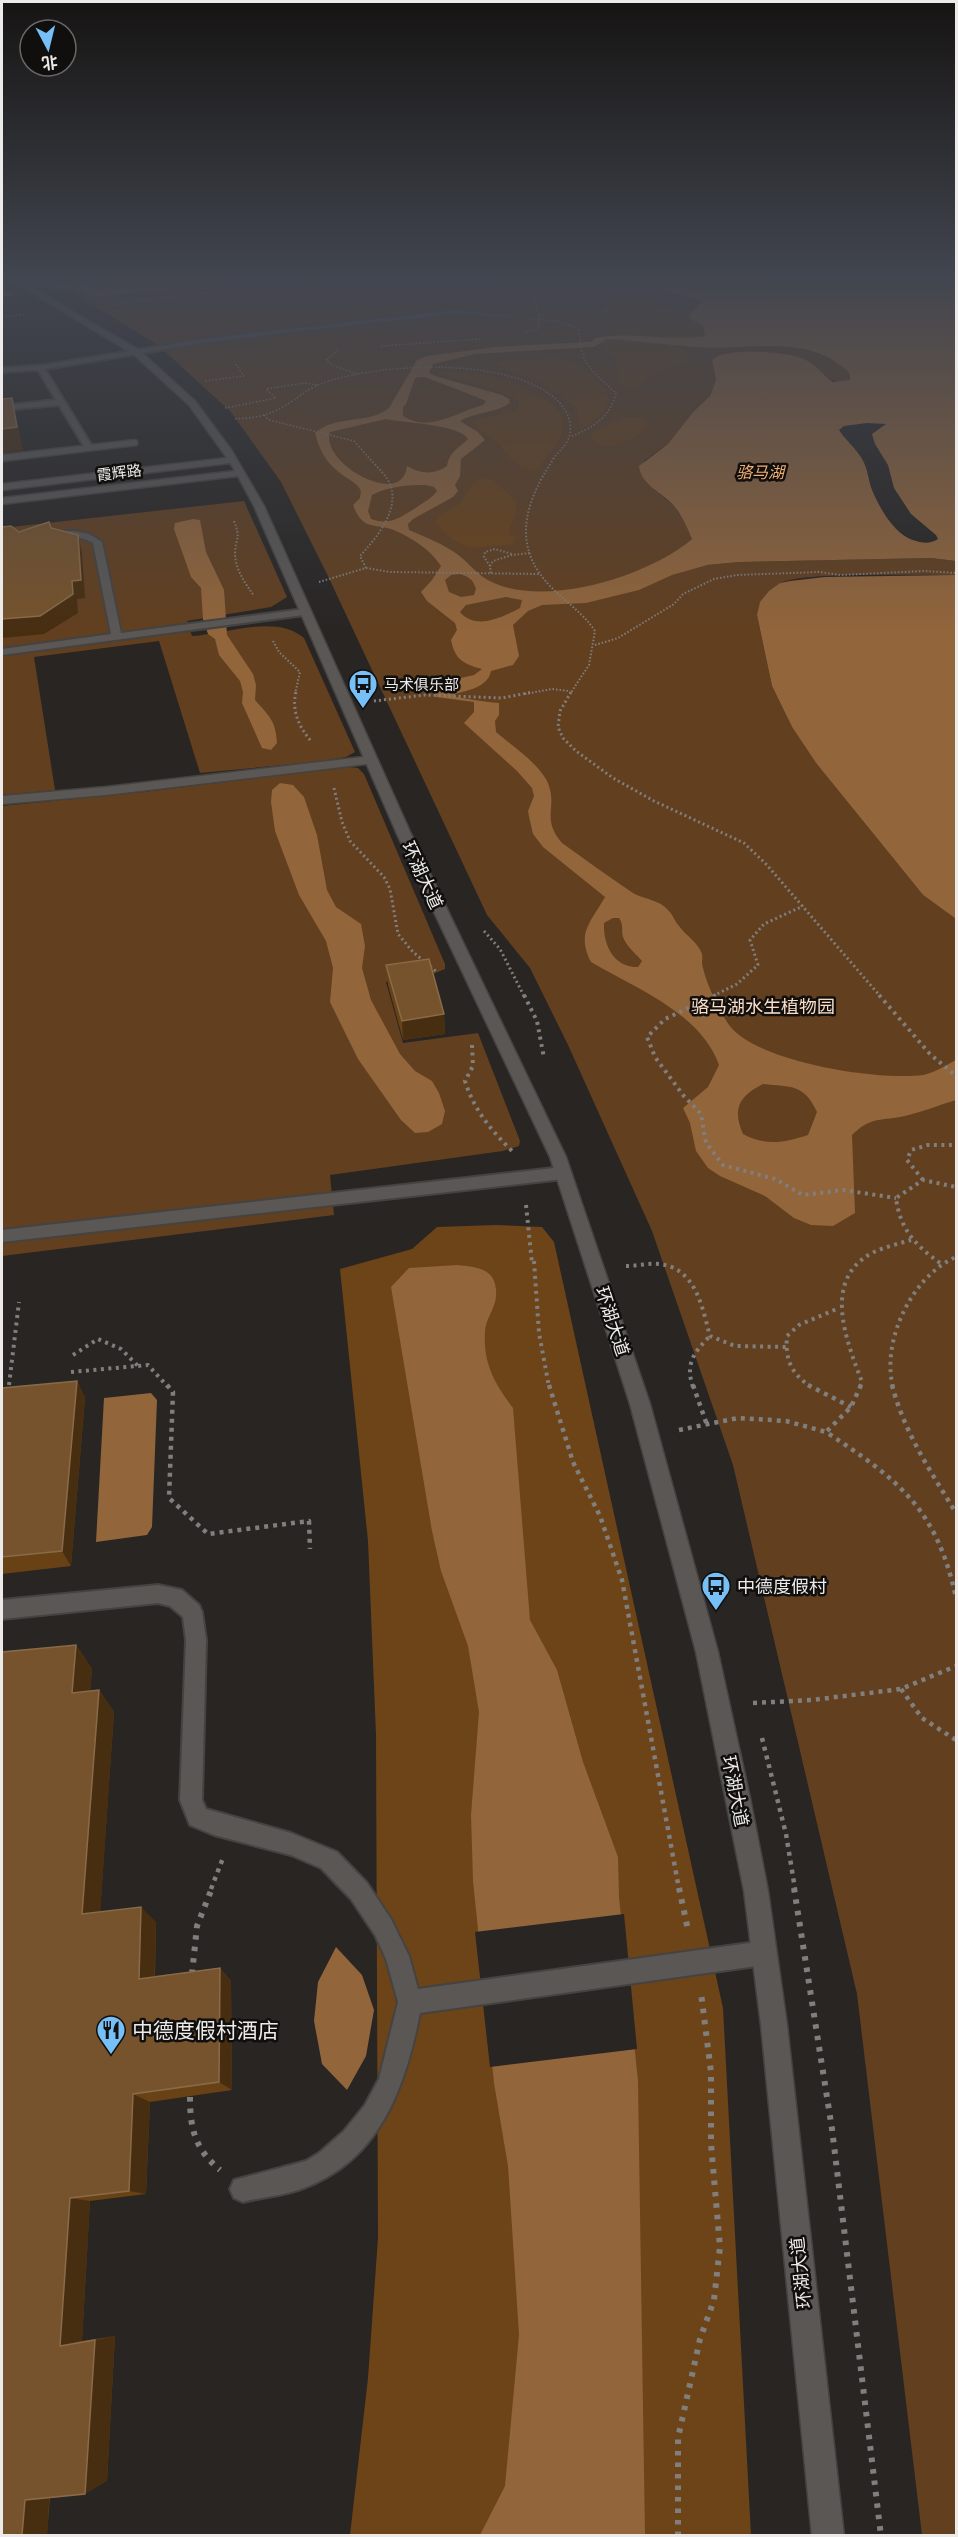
<svg xmlns="http://www.w3.org/2000/svg" width="958" height="2537" viewBox="0 0 958 2537" font-family="'Noto Sans','Noto Sans SC',sans-serif">
<style>
.green{fill:#623f1f}
.forest{fill:#6d4318}
.water{fill:#92653b;fill-rule:evenodd}
.pier{fill:#282523}
.lines{fill:none;stroke-linecap:round;stroke-linejoin:round}
.service-casing{stroke:#454342;stroke-width:4}
.pedestrian-casing{stroke:#454342;stroke-width:3}
.minor-casing{stroke:#454342;stroke-width:3}
.tertiary-casing{stroke:#454342;stroke-width:3}
.path-far5{stroke:#817f7d;stroke-width:1.5;stroke-dasharray:1.5 2;stroke-linecap:butt}
.path-far4{stroke:#817f7d;stroke-width:2;stroke-dasharray:1.5 2;stroke-linecap:butt}
.path-far3{stroke:#817f7d;stroke-width:3;stroke-dasharray:2 3;stroke-linecap:butt}
.path-far2{stroke:#817f7d;stroke-width:4;stroke-dasharray:3 4.5;stroke-linecap:butt}
.path-far1{stroke:#817f7d;stroke-width:4.5;stroke-dasharray:4 5;stroke-linecap:butt}
.path{stroke:#817f7d;stroke-width:6;stroke-dasharray:4.5 7;stroke-linecap:butt}
.service{fill:#5a5755;fill-rule:evenodd}
.pedestrian{fill:#5a5755;fill-rule:evenodd}
.minor{fill:#5a5755;fill-rule:evenodd}
.tertiary{fill:#5a5755;fill-rule:evenodd}
.wall{fill:#684115}
.shaded-wall{fill:#482e11}
.building{fill:#76532c;stroke:#896b49;stroke-width:1.5}
.labels{text-anchor:middle;dominant-baseline:central;stroke-width:5;stroke-linejoin:round;paint-order:stroke}
.far-street-label{font-size:15px;fill:#ecebe9;stroke:#100f0e}
.far-poi-label{font-size:15px;fill:#ecebe9;stroke:#100f0e;text-anchor:start}
.far-water-label{font-size:16px;font-style:italic;fill:#f3af72;stroke:#100f0e}
.street-label{font-size:18px;fill:#ecebe9;stroke:#100f0e}
.park-label{font-size:18px;fill:#faddc6;stroke:#100f0e}
.poi-label{font-size:18px;fill:#ecebe9;stroke:#100f0e;text-anchor:start}
.near-poi-label{font-size:21px;fill:#ecebe9;stroke:#100f0e;text-anchor:start}
</style>
<rect width="100%" height="100%" fill="#282523"/>
<path class="green" d="M48,277H646L670,292L703,301L689,315L703,326L709,347C750,347 801,338 837,363C844,368 851,371 850,380C827,389 818,363 798,357C783,351 723,348 712,360L716,380L710,396L693,412L668,444L644,461L654,489L672,504L683,518L692,539L674,554L707,565L739,562L931,558L956,561V575C929,576 795,571 779,584C771,592 764,606 757,615L772,686L792,727L816,763L923,895L956,919V2535H922L857,1994L733,1465L652,1231L568,1045L530,968L487,915L327,574L281,482L231,412L159,346Z
M244,501L287,597L271,607L187,621L192,636C226,634 276,614 304,638L355,752L346,757L315,762L200,773L159,641L34,657L55,790L2,795V528Z
M350,767L358,768L364,774L445,964V969L428,976L386,982L403,1043L478,1033L520,1141L519,1146L503,1151L330,1175L334,1215L2,1256V806L143,792Z"/>
<path class="forest" d="M635,296L673,312L689,315L703,326L705,336C682,340 622,342 602,331C591,308 617,296 635,296Z
M607,339C627,340 681,339 690,357L687,362C677,366 664,369 654,374C639,382 640,394 619,384L615,358C609,354 600,350 602,341Z
M559,358C574,361 581,367 592,377C596,381 602,386 606,391C617,406 591,425 579,430C579,424 579,416 577,411C572,400 541,382 529,378C518,373 509,372 499,364L502,361Z
M437,372C474,372 507,377 540,396C551,403 562,408 563,422C564,440 546,457 536,471L522,468L510,458L499,444L475,426L473,420L515,411L519,407V401L495,389Z
M623,417H638L645,420L648,426C637,439 601,457 590,434Z
M482,477L494,481L516,501V510L508,535L516,537L512,545C474,546 464,556 435,522C442,510 448,513 457,506C469,496 466,485 482,477Z
M496,1225L542,1227L554,1242L723,2008L751,2535H350L368,2378L378,2238L376,1735L368,1541L340,1269L412,1249L437,1227Z"/>
<path class="water" d="M166,277H300L92,297L77,287L2,297V289C57,283 111,283 166,277Z
M646,277H956V561L931,558L739,562L707,565L672,575L639,590L586,603L542,605L528,611L513,625L519,656L513,665L491,671C488,687 469,690 455,694L456,697C471,699 484,702 499,703V715L495,721L496,732C512,746 537,762 547,781C559,807 540,817 562,843C586,860 609,877 633,893C645,900 659,899 669,911C673,915 675,922 679,926C686,936 698,942 702,954C703,958 701,963 703,968C707,985 717,1006 727,1022C751,1062 879,1081 923,1075C934,1073 946,1065 956,1060V1100C939,1105 922,1112 905,1116C882,1121 871,1116 852,1135L855,1213L833,1226L811,1225L794,1218L765,1196L720,1176L708,1168L696,1151L690,1123L683,1108L708,1087L719,1065C701,1013 635,988 591,962C576,933 591,922 605,897L543,847L533,834L530,821L528,811L534,796L532,788L517,771L464,723L474,712V702L436,697L433,689L452,680L474,675L482,669C464,664 455,660 451,640L457,630L455,623L427,601L421,592L432,580L441,566C430,549 413,539 396,531C377,522 363,533 353,505L360,498L361,491C357,483 351,481 344,476C327,464 320,452 315,433C337,414 368,425 389,408L417,360L427,356L495,347L587,342H592L595,338C631,331 669,342 705,336L703,326L691,319L689,315L703,301L670,292ZM607,339C636,340 665,345 694,347C741,351 797,335 837,363C844,368 851,371 850,380L833,382C823,375 815,364 804,359C788,351 724,347 712,360L716,380L710,396L693,412L668,444L639,466C641,485 663,493 673,505C682,515 687,527 692,539C649,576 548,607 494,583C476,576 467,559 451,550C438,542 423,536 409,530L408,524L413,519L453,497L458,491L455,485L460,476L461,459L485,440L478,432L460,421C475,412 496,413 510,403L509,399L502,395L435,376L429,373L433,364L475,354L594,347ZM415,378C418,377 420,377 424,377C428,378 483,399 486,401L483,405C457,412 429,433 403,416V407L406,404ZM386,419C404,423 459,424 468,439C458,449 450,451 447,466C435,475 420,474 407,466C403,510 319,463 330,432ZM867,423L886,424L872,434L875,444L888,465L894,488L911,514L936,535L938,539C930,544 924,543 916,541C895,536 880,509 872,490C868,479 868,469 862,459C856,448 846,441 839,430L844,426ZM426,485L434,487L437,491C431,499 424,502 417,507C401,517 390,526 371,519L368,511L372,495C389,486 407,485 426,485ZM460,574C470,577 473,580 476,589L474,595L461,597L449,592L445,580L451,575ZM506,597L522,600L520,608C503,617 476,631 460,612L466,605ZM613,918H619C624,925 621,930 623,937C626,946 636,954 642,961L638,967C613,968 603,944 604,923ZM763,1084C792,1087 804,1084 817,1112L808,1135C784,1143 765,1146 743,1134C732,1109 739,1096 763,1084Z
M193,519L200,520L206,552L224,590L227,635L253,674L256,685L255,700C268,715 276,720 277,743L271,750L262,748L242,703L243,692L240,681L219,655L215,639L208,634L203,619L201,588L191,577L174,529L175,523Z
M956,575V919L923,895L816,763L792,727L772,686L757,615L760,602L769,591L780,583L790,581L825,577Z
M280,783L293,785L304,797L317,835L327,890L336,907L361,924L365,946L362,968L371,1000L400,1054L415,1071L432,1081L439,1093L445,1111L442,1124L428,1132L415,1133L401,1120L358,1059L330,1002L333,968L326,941L299,895L275,831L271,802L272,790Z
M457,1265C479,1267 498,1269 496,1297C495,1309 485,1320 485,1332C483,1364 495,1384 513,1408L530,1620L557,1670L583,1762L618,1857L619,1897L638,2081L645,2535H480L505,2486L519,2335L508,2166L494,2083L473,1881L471,1815L479,1712L468,1646L441,1571L432,1531L391,1287L409,1268Z
M151,1393L157,1400L152,1527L147,1535L96,1542L104,1398Z
M336,1947L362,1975L374,2010L366,2056L347,2090L322,2064L314,2021L318,1982Z"/>
<path class="pier" d="M41,282L59,292L17,298L2,288V286Z
M624,1914L637,2049L490,2067L475,1932Z"/>
<g class="lines">
<g class="service-casing">
<path id="service" d="M68,277H133L95,281Z
M454,310L511,315L508,317L454,314L291,332L203,343L45,369L93,448L89,450L85,448L59,405L2,410V406L56,400L38,370L2,372V368L45,365L203,339Z
M74,531L89,534L102,542L121,633L304,609L309,612L304,615L2,655V649L111,634L93,543C76,532 57,542 45,535L50,532Z
M563,1167L568,1169L571,1173L568,1177L563,1179L2,1242V1230Z
M158,1585L182,1590L199,1605L202,1612L206,1640L202,1800L206,1809L291,1833L337,1852L367,1883L391,1919L409,1956L418,1989L764,1941L772,1945L776,1953L772,1961L764,1965L420,2013C405,2088 380,2161 301,2189C282,2196 262,2197 243,2202L234,2198L230,2189L234,2180L306,2161L319,2153L344,2131L365,2105L379,2079L398,2002L386,1959L375,1935L351,1899L321,1868L291,1855L214,1835L190,1825L180,1800L186,1640L183,1617L170,1606L158,1603L2,1619V1600Z"/>
</g>
<g class="pedestrian-casing">
<path id="pedestrian" d="M134,440L137,441V445L2,461V455Z"/>
</g>
<g class="minor-casing">
<path id="minor" d="M371,756L377,760L375,763L106,795L2,804V796L106,787Z"/>
</g>
<g class="tertiary-casing">
<path id="tertiary" d="M6,277H13L139,350L195,401L232,451L264,506L411,834L566,1157L650,1404L718,1652L750,1798L768,1891L787,2025L844,2536H812L761,2025L744,1891L696,1652L630,1404L550,1157L397,834L254,506L238,476L2,504V498L235,471L230,463L2,490V484L227,458L189,405L133,354Z"/>
</g>
<path class="path-far5" d="M275,277L303,307
M520,277C531,292 542,309 538,328L524,333
M145,294L321,277
M106,306L180,295L363,277
M2,317L26,314
M531,319L561,322L577,328C582,336 579,343 582,352C587,369 603,381 616,393C610,418 592,428 570,437
M381,346L481,339
M338,350L326,360L332,365L357,374
M205,381L244,376L234,362
M225,408L276,398L266,389L304,383L318,385
M264,415L269,420L354,441L370,459
M235,419C246,418 256,418 267,414C283,409 296,398 310,389C323,382 338,378 353,375C408,363 519,360 560,403C568,412 573,425 569,437C567,445 558,452 553,459"/>
<path class="path-far4" d="M554,458C525,502 510,546 552,588C567,603 583,613 595,631L589,665L570,694
M234,521C241,539 236,536 235,553C235,569 245,583 254,596
M490,566L484,557L485,552L495,549L512,554
M366,568L360,556C377,537 403,507 388,480C383,472 375,465 369,458
M491,573L490,566L493,561L512,555L530,553
M319,582L366,568L390,572L540,574
M273,641L279,652L300,672L295,694
M595,645L618,638L674,604L683,594L714,579L737,575L819,572L840,575L924,571L956,573
M525,694L552,689L569,691"/>
<path class="path-far3" d="M296,692C291,711 300,729 312,742
M571,692L560,711L558,727L563,738L576,751L613,778L654,801L744,843L766,864L880,996
M374,701L425,695L502,698L533,692
M334,788L342,822L350,841L384,877L390,889L398,934L413,952L437,972
M484,931L500,949L524,996
M713,996L737,984L758,965L750,940L764,924L803,906"/>
<path class="path-far2" d="M524,995L537,1021L544,1058
M716,995L665,1019L647,1037L655,1057L683,1095L701,1114L706,1143L723,1165L775,1179L803,1195L843,1190L896,1198
M879,995L930,1054L956,1076
M472,1045L473,1066L465,1081C474,1110 491,1130 512,1151
M923,1180L907,1160L911,1150L928,1145H956
M526,1205L532,1263
M534,1261L539,1333L549,1387
M940,1263C915,1245 900,1229 896,1198L923,1180L956,1187
M626,1266C637,1266 648,1263 659,1264C696,1268 702,1307 710,1336L735,1346L786,1347
M73,1355L98,1339L121,1349L138,1366
M71,1372L148,1365L168,1387
M9,1385L19,1302
M693,1387C685,1364 694,1352 710,1336
M811,1387C791,1373 785,1360 787,1336L799,1325L839,1308
M860,1387L862,1382C847,1342 821,1280 872,1253C884,1247 898,1244 911,1240
M893,1387C881,1341 912,1276 956,1257"/>
<path class="path-far1" d="M167,1385L173,1392L169,1498L208,1534L309,1521L310,1549
M549,1385L573,1462L600,1516L622,1580L679,1889
M693,1385L707,1425
M808,1385L851,1407
M861,1385L851,1407L826,1432C899,1480 937,1509 956,1598
M892,1385C904,1432 931,1472 956,1513
M679,1430L738,1418L786,1421L826,1432
M901,1689L922,1718L956,1740
M753,1703L812,1700L901,1689L956,1666
M762,1738L786,1834L795,1889
M211,1889L223,1858"/>
<path class="path" d="M679,1888L688,1930
M794,1888L832,2129L881,2536
M192,1974L197,1926L212,1888
M190,2097C190,2129 195,2149 220,2170
M678,2536V2438L700,2339L714,2300L720,2247L711,2144V2072L701,1993"/>
<use href="#service" class="service"/>
<use href="#pedestrian" class="pedestrian"/>
<use href="#minor" class="minor"/>
<use href="#tertiary" class="tertiary"/>
</g>
<path class="wall" d="M386,965L444,1014L445,1034L403,1040L388,985Z
M77,1381L85,1398L71,1566L2,1574V1388Z
M76,1645L92,1669L90,1691L99,1690L114,1712L100,1912L156,1922L155,1976L220,1968L231,1981L232,2090L150,2102L146,2194L90,2201L82,2341L115,2336L107,2481L50,2497L47,2535Z"/>
<path class="shaded-wall" d="M12,398L23,450L2,453V429Z
M78,535L82,552L85,598L77,599L78,613L44,634L2,638V619L72,581Z
M444,1014L445,1034L403,1040L402,1021Z
M77,1381L85,1398L71,1566L62,1551Z
M76,1645L92,1669L88,1715L72,1693Z
M99,1690L114,1712L99,1929L82,1914Z
M141,1907L156,1922L154,1991L139,1979Z
M220,1968L231,1981L232,2090L219,2082Z
M133,2094L150,2102L146,2194L129,2191Z
M70,2198L90,2201L82,2341L60,2346Z
M115,2336L107,2481L85,2494L95,2340Z
M50,2487L47,2535H22L25,2500Z"/>
<path class="building" d="M12,398L17,427L2,429V399Z
M49,522L51,528L78,535L81,580L72,581L73,594L40,616L2,619V527L11,526L19,532Z
M429,959L444,1014L402,1021L386,965Z
M77,1381L62,1551L2,1557V1388Z
M76,1645L72,1693L99,1690L82,1914L141,1907L139,1979L220,1968L219,2082L133,2094L129,2191L70,2198L60,2346L95,2340L85,2494L25,2500L22,2535H2V1652Z"/>
<linearGradient id="sky" x2="0" y2="1"><stop stop-color="#161413"/><stop offset="0.44" stop-color="#424650"/><stop offset="1" stop-color="#424650" stop-opacity="0"/></linearGradient>
<rect width="958" height="632" fill="url(#sky)"/>
<defs>
<g id="bus-pin" transform="scale(1.5)"><path d="M0 17L-7.5 6A9.5 9.5 0 1 1 7.5 6Z" fill="#76c0f7" stroke="#100f0e"/><path d="M-5-6H5V4H4V6H2V4H-2V6H-4V4H-5ZM-3.5-4V0h7V-4ZM-3.5 1.2v1.5H-2V1.2ZM2 1.2v1.5H3.5V1.2Z" fill="#111"/></g>
<g id="restaurant-pin" transform="scale(1.5)"><path d="M0 17L-7.5 6A9.5 9.5 0 1 1 7.5 6Z" fill="#76c0f7" stroke="#100f0e"/><path d="M-5-6h1v4h1v-4h1v4h1v-4h1v5L-1.5 .5V6h-2V.5L-5-1ZM5-6V6H3V1.5H1.5Q1.5-4 5-6Z" fill="#111"/></g>
</defs>
<g fill-rule="evenodd">
<use href="#bus-pin" x="363" y="684"/>
<use href="#bus-pin" x="716" y="1586"/>
<use href="#restaurant-pin" x="111" y="2030"/>
</g>
<g class="labels">
<g class="far-street-label">
<text transform="translate(119 472) rotate(-7)">霞辉路</text>
</g>
<g class="far-poi-label">
<text x="384" y="684">马术俱乐部</text>
</g>
<g class="far-water-label">
<text x="760" y="472">骆马湖</text>
</g>
<g class="street-label">
<text transform="translate(423 875) rotate(65)">环湖大道</text>
<text transform="translate(613 1321) rotate(72)">环湖大道</text>
<text transform="translate(736 1791) rotate(79)">环湖大道</text>
<text transform="translate(800 2273) rotate(-96)">环湖大道</text>
</g>
<g class="park-label">
<text x="763" y="1006">骆马湖水生植物园</text>
</g>
<g class="poi-label">
<text x="737" y="1586">中德度假村</text>
</g>
<g class="near-poi-label">
<text x="132" y="2030">中德度假村酒店</text>
</g>
</g>
<rect width="958" height="2537" fill="none" stroke="#ecebe9" stroke-width="6"/>
<g transform="translate(48 48) rotate(173)"><circle r="28" fill="#100f0e" stroke="#686766" stroke-width="1.5"/>
<path d="M0-4.5L10 22L0 15L-10 22Z" fill="#76c0f7"/>
<text y="-9" font-size="16" font-weight="bold" text-anchor="middle" fill="#ecebe9">北</text>
</g>
</svg>
